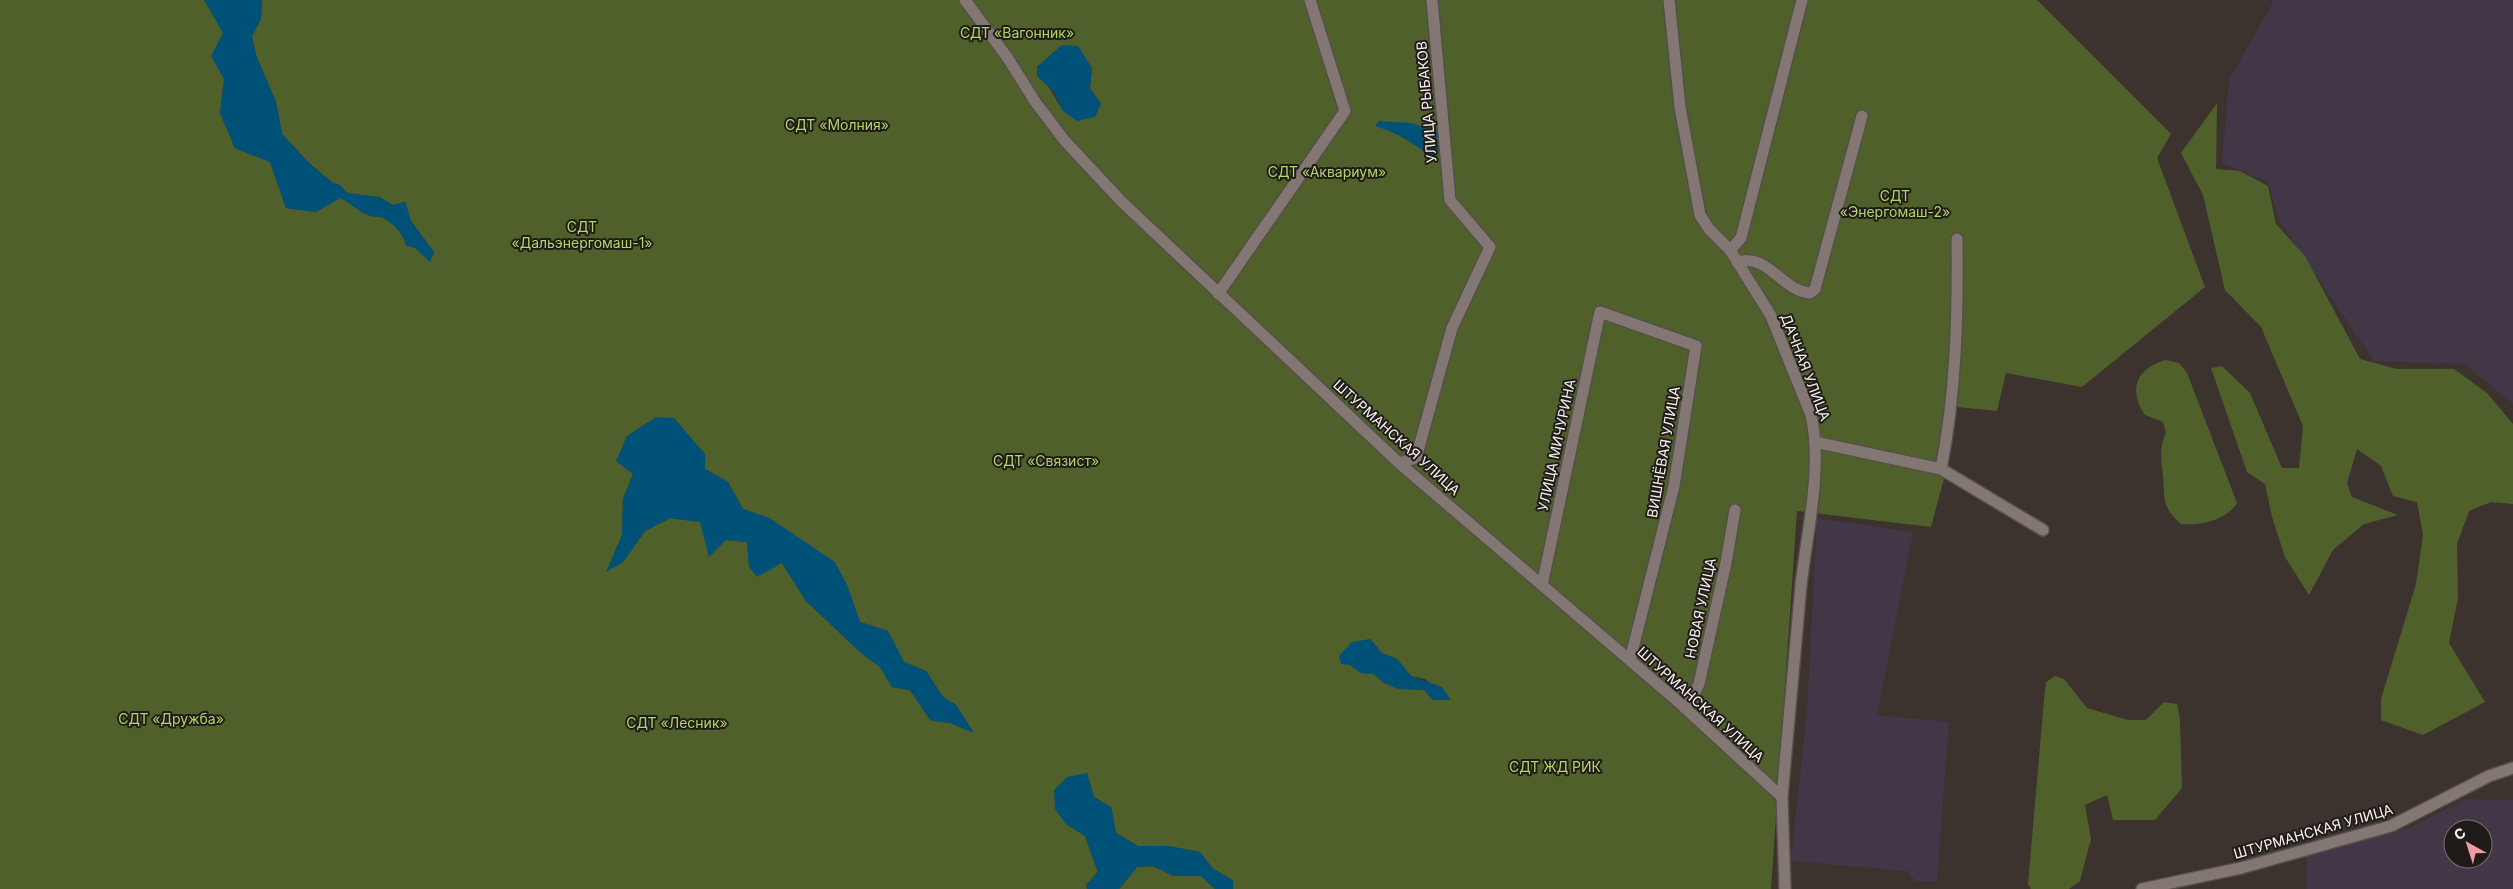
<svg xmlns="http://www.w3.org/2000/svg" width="2513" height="889" viewBox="0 0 2513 889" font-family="Inter,sans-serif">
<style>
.industrial{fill:#423747;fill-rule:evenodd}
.green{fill:#50602b;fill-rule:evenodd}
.water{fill:#005178}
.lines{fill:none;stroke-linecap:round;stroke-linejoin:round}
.minor-casing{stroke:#564e4a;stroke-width:14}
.minor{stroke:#837773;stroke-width:11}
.labels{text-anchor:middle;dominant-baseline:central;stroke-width:4;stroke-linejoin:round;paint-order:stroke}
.park-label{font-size:14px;fill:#b4d764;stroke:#1f1b19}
.street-label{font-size:14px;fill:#f9f2ef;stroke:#1f1b19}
</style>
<rect width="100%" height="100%" fill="#3c322e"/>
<path class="industrial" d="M2274,0H2513V404L2464,364L2374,361L2280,222L2268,182L2222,163L2229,80Z
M1817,518L1913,532L1877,715L1949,722L1937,882L1915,881L1908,871L1791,861L1807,709Z
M2465,799L2513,800V889H2306L2307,857L2415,825ZM2453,829H2483V859H2453Z"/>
<path class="green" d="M0,0H204L224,33L212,56L224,79L220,113L235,148L270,162L286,208L316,212L340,198C351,202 357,211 368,215C371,217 376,216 380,217C391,220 404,234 406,245L415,248L430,261L434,252L411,221L405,202L393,205L379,197L347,193L340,185L333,183L310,164L282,134L276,102L256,55L252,36L261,19L262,0H2037L2171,134L2157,158L2205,287L2082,387L2006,373L1997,411L1957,407L1949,460L1931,527L1797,511L1771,889H1233V880L1213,869L1200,852L1168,846H1138L1116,833L1111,807L1094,797L1087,773L1066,824L1085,836L1098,872L1086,885L1087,889H0ZM1062,45L1092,68L1090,88L1101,104L1063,111L1037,67ZM705,469L728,482L743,509L769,518L834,562L847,585L860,622L888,631L904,662L926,671L943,697L956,705L973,732L950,723L930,720L910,690L892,687L880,667L860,652L806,601L782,563L749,567L747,542L726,540L700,522L670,518L645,531L623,562L607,571L622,535L623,499L633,474ZM1370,639L1382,653L1397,659L1411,676L1425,679L1450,699L1433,700L1424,690L1399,689L1384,683L1374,674L1361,673L1350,665Z
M2217,103L2216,169L2240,171L2268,186L2276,224L2305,256L2360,359L2397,369H2454L2487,393L2513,424V504L2491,502L2469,511L2457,544L2458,598L2449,643L2485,702L2423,735L2381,720V699L2416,584L2423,535L2417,502L2393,496L2381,466L2357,449L2347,483L2352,497L2398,515L2364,524L2333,550L2309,595L2285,557L2272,517L2265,484L2247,472L2211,368L2222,366L2250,393L2282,468H2299L2303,426L2261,327L2225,290L2203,195L2181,153Z
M2166,360L2179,363L2187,373L2237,503C2227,520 2200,526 2181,524C2161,506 2165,499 2163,475C2161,458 2159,449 2166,433L2163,422L2145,415C2128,390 2136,368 2166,360Z
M2055,676L2064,679L2087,708L2128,720H2146L2164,702L2177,704L2180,719L2182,788L2155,820H2113L2107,795L2085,805L2091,839L2080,881L2069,889H2031L2028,884L2044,700L2046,682Z
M1153,866L1174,876H1201L1215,889H1119L1137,867Z"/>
<path class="water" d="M204,0H262L261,19L252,36L256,55L276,102L282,134L310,164L333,183L340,185L347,193L379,197L393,205L405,202L411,221L434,252L430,262L415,248L406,245C404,234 391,220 380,217C376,216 371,217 368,215C357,211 351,202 340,198L316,212L286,208L270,162L235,148L220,113L224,79L211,56L223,33Z
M1062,45L1078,46L1092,68L1090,88L1101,104L1095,117L1077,121L1063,111L1054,92L1037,76V67Z
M1379,121L1411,123L1437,132L1441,143L1436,157L1432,158C1414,143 1398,133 1375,126Z
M656,417L674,418L705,454V469L728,482L743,509L769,518L835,562L847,585L860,622L888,631L904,662L926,671L943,697L956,705L974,733L950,723L930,720L910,690L892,687L880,667L860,652L806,601L782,563L757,577L749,567L747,542L726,540L709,557L700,522L670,518L645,531L623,562L606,572L622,535L623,499L633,474L616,461L627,436Z
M1370,639L1382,653L1397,659L1411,676L1442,687L1451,700H1433L1424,690L1399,689L1384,683L1374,674L1361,673L1350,665L1341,664L1339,656L1352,642Z
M1087,773L1094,797L1111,807L1116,833L1138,846H1168L1200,852L1213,869L1233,880V889H1215L1201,876H1174L1153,866L1137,867L1119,889H1087L1086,885L1098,872L1085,836L1066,824L1055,809L1054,790L1067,777Z"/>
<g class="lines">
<g class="minor-casing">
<path id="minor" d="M965,0L1007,57L1036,103L1065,141L1121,201L1399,463L1674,698L1782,797L1785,889
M1669,0L1680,107L1700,215L1709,229L1730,250L1771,316L1811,415C1823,468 1807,531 1801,585C1794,656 1788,727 1782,797
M1730,250L1741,238L1802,0
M1737,262C1767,252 1782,291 1810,293L1815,289L1862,116
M1218,294L1345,111L1310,0
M1815,442L1941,469L2043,530
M1399,463L1416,458L1452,328L1490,247L1450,200L1432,0
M1941,469C1956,393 1958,316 1957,239
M1542,585L1600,312L1696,346L1674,486L1630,660
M1686,709L1699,684L1726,563L1735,510
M2142,889L2241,868L2391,826L2489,776L2513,768"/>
</g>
<use href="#minor" class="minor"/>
</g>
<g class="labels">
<g class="park-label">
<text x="1017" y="32">СДТ «Вагонник»</text>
<text x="837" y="124">СДТ «Молния»</text>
<text x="1327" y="171">СДТ «Аквариум»</text>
<text x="1895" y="195">СДТ<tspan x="1895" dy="16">«Энергомаш-2»</tspan></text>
<text x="582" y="226">СДТ<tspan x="582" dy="16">«Дальэнергомаш-1»</tspan></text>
<text x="1046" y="460">СДТ «Связист»</text>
<text x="171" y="718">СДТ «Дружба»</text>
<text x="677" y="722">СДТ «Лесник»</text>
<text x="1555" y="766">СДТ ЖД РИК</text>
</g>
<g class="street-label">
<text transform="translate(1426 102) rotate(-95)">УЛИЦА РЫБАКОВ</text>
<text transform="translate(1806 367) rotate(69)">ДАЧНАЯ УЛИЦА</text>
<text transform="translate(1397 437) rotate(42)">ШТУРМАНСКАЯ УЛИЦА</text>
<text transform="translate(1556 445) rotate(-78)">УЛИЦА МИЧУРИНА</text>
<text transform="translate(1663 452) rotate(-80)">ВИШНЁВАЯ УЛИЦА</text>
<text transform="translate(1700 608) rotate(-78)">НОВАЯ УЛИЦА</text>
<text transform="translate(1701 704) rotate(42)">ШТУРМАНСКАЯ УЛИЦА</text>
<text transform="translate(2313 831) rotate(-16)">ШТУРМАНСКАЯ УЛИЦА</text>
</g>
</g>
<g transform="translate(2468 844) rotate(321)"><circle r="24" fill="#1f1b19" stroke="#76716f"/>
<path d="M0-4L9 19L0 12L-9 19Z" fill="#f49aa5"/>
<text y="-8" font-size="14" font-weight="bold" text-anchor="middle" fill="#f9f2ef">С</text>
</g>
</svg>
